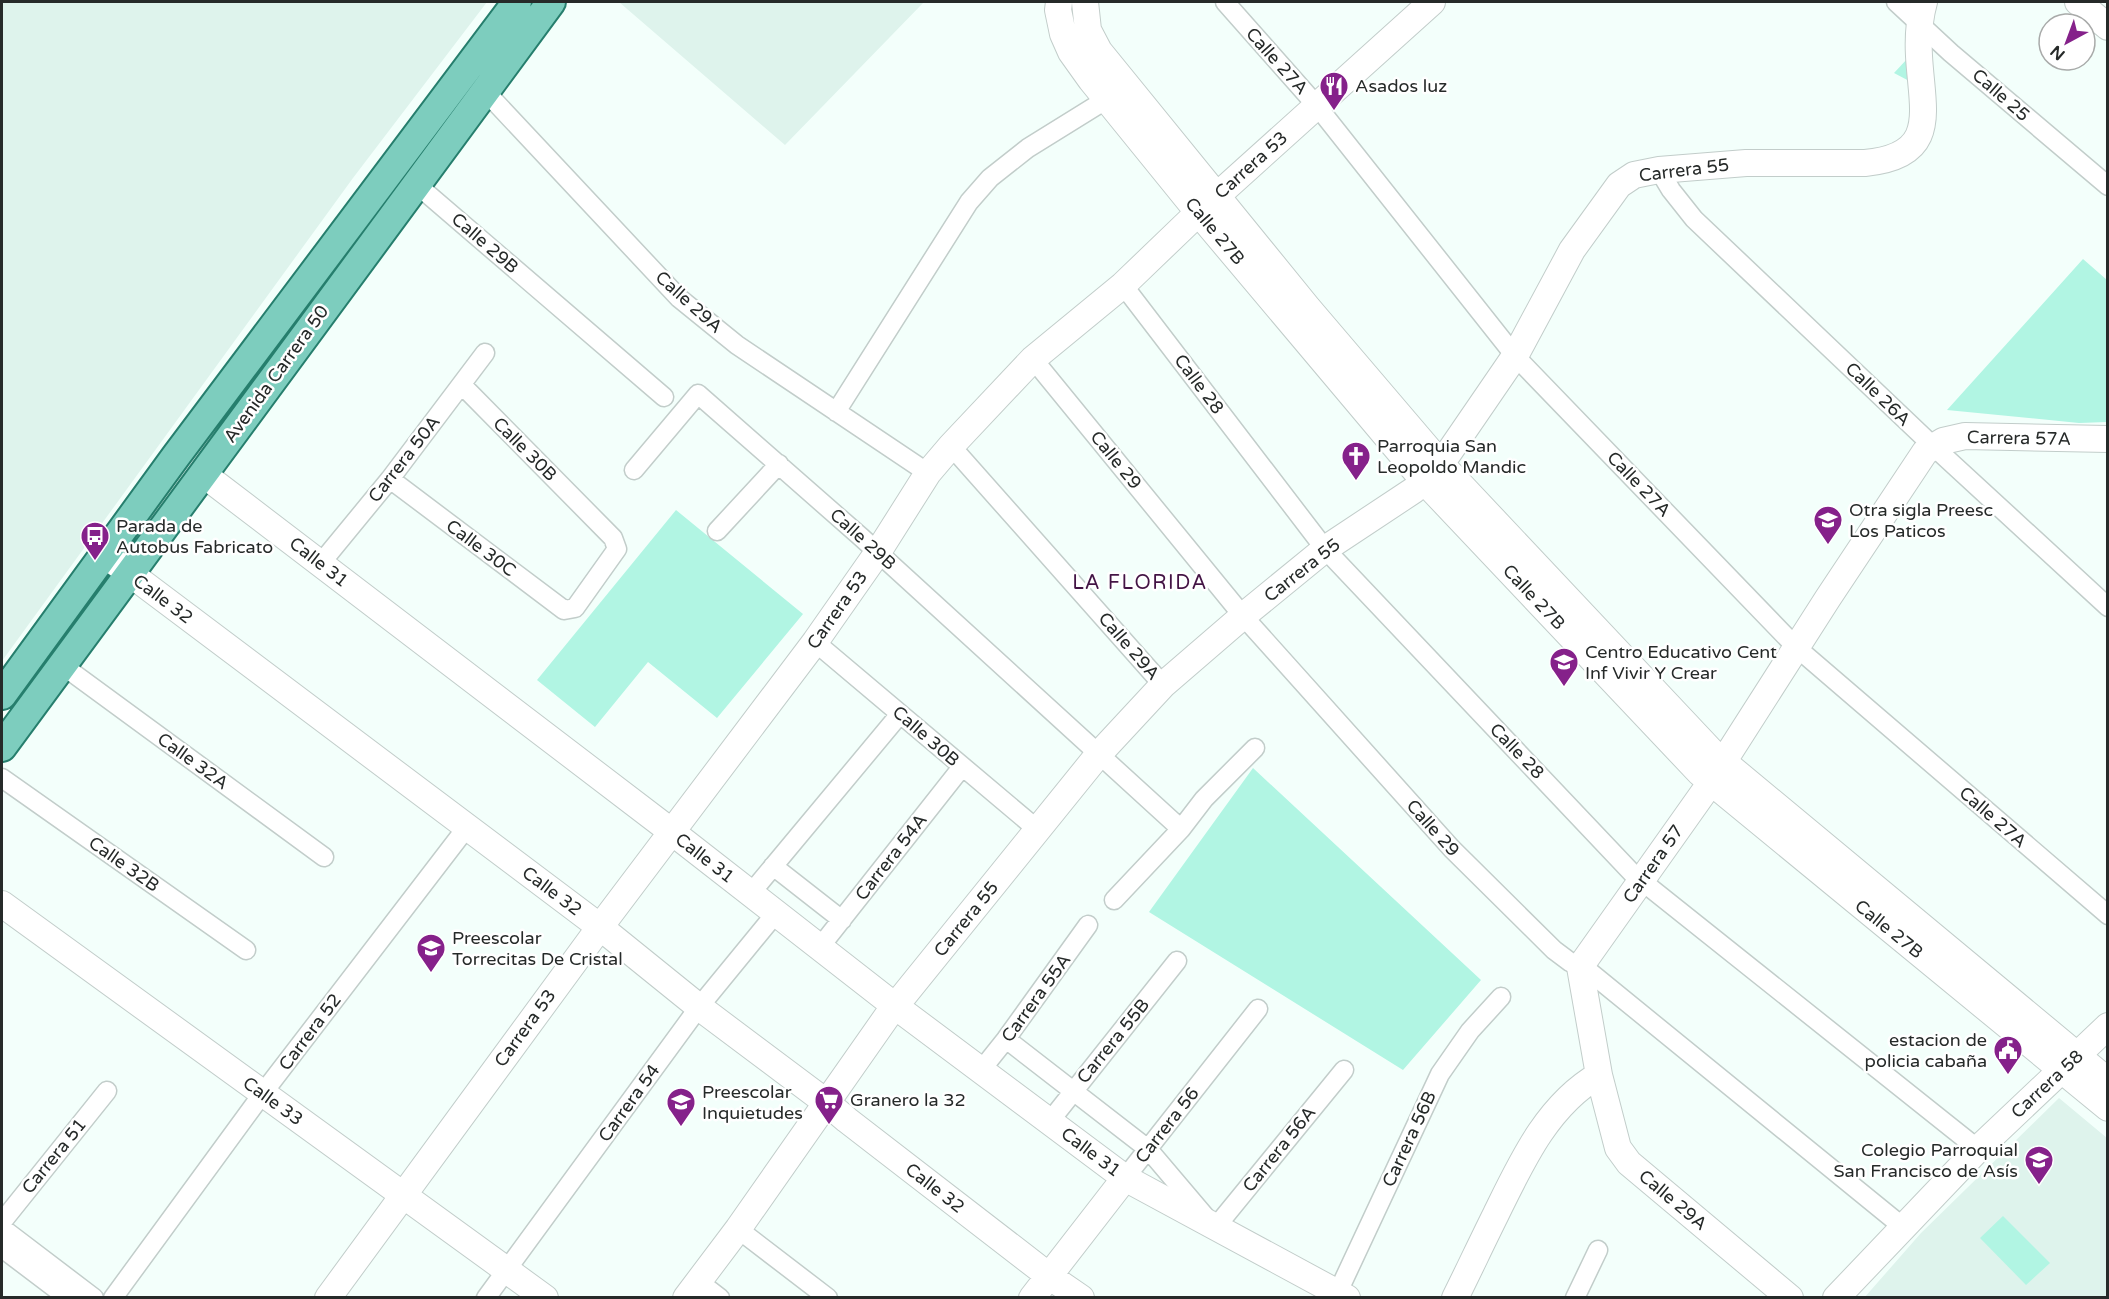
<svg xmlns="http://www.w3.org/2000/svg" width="2109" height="1299" viewBox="0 0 2109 1299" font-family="'Varela Round',sans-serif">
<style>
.built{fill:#def3ec}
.green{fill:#b1f5e3}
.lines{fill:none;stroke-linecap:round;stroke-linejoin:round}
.street-casing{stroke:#c2cdca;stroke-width:21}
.secondary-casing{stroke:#c2cdca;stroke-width:28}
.primary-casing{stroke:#267e6d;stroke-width:32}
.street{stroke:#fff;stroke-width:18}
.secondary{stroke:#fff;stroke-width:26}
.primary{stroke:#7dcdbe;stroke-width:28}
.labels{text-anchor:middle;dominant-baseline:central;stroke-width:5;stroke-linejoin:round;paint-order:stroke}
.street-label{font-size:18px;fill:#262a29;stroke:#fff}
.poi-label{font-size:18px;fill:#262a29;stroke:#fff;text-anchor:start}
.neighbourhood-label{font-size:20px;letter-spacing:1.5px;fill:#431445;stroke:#fff}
</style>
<rect width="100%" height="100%" fill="#f3fffb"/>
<path class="built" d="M2,2H487L353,178L2,661Z
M619,2H924L785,145Z
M2059,1098L2107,1138L2106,1297L1864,1298L1921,1233Z"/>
<path class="green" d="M1908,58L1913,83L1894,73Z
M2083,259L2107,280V422L2079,423L1947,410Z
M676,510L803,614L717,718L648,662L595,727L537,680Z
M1253,768L1481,980L1403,1070L1149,912Z
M2003,1216L2050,1263L2026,1285L1980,1238Z"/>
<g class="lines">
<g class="street-casing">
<path id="street" d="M1225,2L1317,106L1515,356L1796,647L2108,915
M1896,2L1951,53L2108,186
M484,90L679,298L737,345L928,473
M1659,170L1671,190L1694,219L1933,446L2108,607
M416,184L664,397
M1123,285L1325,549L1633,874L1978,1149
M1033,359L1243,616L1452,849L1554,950L1570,962L1591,973L1903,1227
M836,412L969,202L990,178L1028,148L1107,99
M951,446L1163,685
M634,470L698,394L861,537L1181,829
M390,479L564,610L575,608L617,549L613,538L462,385
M717,531L779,464
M321,563L390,479L485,353
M815,642L1038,830
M62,665L324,857
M2,778L246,950
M773,866L842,920
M751,893L900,714
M1114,900L1181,829L1204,799L1255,748
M820,947L962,767
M1006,1039L1148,1149L1215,1228L1344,1070
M982,1069L1006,1039L1088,925
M1050,1121L1177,961
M1125,1178L1258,1009
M2,1222L107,1091
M2,1228L94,1298
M738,1229L828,1298
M2,1248L68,1298
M698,1281L720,1298
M1338,1292L1440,1074L1470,1031L1501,997
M113,1298L263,1093L467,827
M486,1298L699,1007L776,913
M1575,1298L1598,1250"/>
</g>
<g class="secondary-casing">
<path id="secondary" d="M1059,2L1058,10L1063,34L1071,52L1091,80L1207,223L1424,481L1700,773L2108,1108
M1085,2L1088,30L1099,51L1308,308L1441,464L1713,753L2108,1081
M2078,2L2108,27
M203,474L672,832L895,1006L1125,1178L1347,1298
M104,554L600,927L699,1007L827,1103L847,1120L1049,1276L1081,1298
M2,904L545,1298
M328,1298L600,927L815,642L878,552L928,473L951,446L1033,359L1123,285L1199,212L1432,2
M686,1298L738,1229L888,1015L1098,755L1163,685L1243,616L1325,549L1414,490L1441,464L1515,356L1572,250L1619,185L1634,175L1659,170L1746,163H1865C1940,156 1922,111 1919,56C1918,38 1919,20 1924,2
M1032,1298L1125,1178
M1455,1298C1469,1270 1482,1242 1496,1214C1521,1163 1547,1105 1599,1075
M1790,1298L1629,1163L1618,1148L1599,1075L1580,967L1704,792L1828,598L1925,452L1943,441L1965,436L2108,439
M1836,1298L1978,1149L2108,1026"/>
</g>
<g class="primary-casing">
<path id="primary" d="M2,695L176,456L517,2
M2,747L551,2"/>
</g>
<use href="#street" class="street"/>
<use href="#secondary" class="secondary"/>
<use href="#primary" class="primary"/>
</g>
<defs>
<g id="restaurant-pin" transform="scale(1.5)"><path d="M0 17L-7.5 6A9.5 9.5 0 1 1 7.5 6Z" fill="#85218a" stroke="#fff"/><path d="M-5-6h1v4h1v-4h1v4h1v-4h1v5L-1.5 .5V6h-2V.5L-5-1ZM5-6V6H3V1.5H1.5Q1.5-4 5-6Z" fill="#fff"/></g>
<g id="church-pin" transform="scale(1.5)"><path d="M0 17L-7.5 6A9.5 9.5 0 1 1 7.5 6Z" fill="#85218a" stroke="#fff"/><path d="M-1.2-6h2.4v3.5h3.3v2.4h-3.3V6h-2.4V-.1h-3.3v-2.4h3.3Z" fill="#fff"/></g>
<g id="school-pin" transform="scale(1.5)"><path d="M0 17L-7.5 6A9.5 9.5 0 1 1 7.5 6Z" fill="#85218a" stroke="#fff"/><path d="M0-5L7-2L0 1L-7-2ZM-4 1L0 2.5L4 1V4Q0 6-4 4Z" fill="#fff"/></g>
<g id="bus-pin" transform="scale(1.5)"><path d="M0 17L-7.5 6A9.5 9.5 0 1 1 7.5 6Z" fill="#85218a" stroke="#fff"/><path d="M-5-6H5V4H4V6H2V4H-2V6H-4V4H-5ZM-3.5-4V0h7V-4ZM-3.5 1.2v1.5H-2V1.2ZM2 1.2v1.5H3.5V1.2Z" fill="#fff"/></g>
<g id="civic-pin" transform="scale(1.5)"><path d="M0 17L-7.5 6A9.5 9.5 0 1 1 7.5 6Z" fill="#85218a" stroke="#fff"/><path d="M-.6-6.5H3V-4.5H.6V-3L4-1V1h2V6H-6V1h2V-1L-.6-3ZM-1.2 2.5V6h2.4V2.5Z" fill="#fff"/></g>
<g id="supermarket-pin" transform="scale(1.5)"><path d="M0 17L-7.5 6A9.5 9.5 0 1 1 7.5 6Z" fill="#85218a" stroke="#fff"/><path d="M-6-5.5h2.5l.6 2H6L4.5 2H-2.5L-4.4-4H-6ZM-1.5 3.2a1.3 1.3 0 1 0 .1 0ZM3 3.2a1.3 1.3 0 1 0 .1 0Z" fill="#fff"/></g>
</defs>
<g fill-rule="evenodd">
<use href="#restaurant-pin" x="1334" y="86"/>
<use href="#church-pin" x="1356" y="456"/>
<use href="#school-pin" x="1828" y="520"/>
<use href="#bus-pin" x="95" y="536"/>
<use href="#school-pin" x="1564" y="662"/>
<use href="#school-pin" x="431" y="948"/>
<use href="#civic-pin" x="2008" y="1050"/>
<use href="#supermarket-pin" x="829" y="1100"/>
<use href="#school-pin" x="681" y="1102"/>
<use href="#school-pin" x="2039" y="1160"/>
</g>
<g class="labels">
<g class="street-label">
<text transform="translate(1277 61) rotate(48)">Calle 27A</text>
<text transform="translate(2001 95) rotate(41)">Calle 25</text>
<text transform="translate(1251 165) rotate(-42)">Carrera 53</text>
<text transform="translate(1684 170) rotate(-7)">Carrera 55</text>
<text transform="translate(1215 231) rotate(50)">Calle 27B</text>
<text transform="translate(485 243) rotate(41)">Calle 29B</text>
<text transform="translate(689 302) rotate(42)">Calle 29A</text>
<text transform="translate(276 374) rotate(-54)">Avenida Carrera 50</text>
<text transform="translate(1199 384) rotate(53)">Calle 28</text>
<text transform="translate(1878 394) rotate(44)">Calle 26A</text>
<text transform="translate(2019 438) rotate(1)">Carrera 57A</text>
<text transform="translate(525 449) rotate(45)">Calle 30B</text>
<text transform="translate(404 459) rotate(-52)">Carrera 50A</text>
<text transform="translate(1116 460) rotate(51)">Calle 29</text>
<text transform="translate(1639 484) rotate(46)">Calle 27A</text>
<text transform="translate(863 539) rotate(42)">Calle 29B</text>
<text transform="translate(481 548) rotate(37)">Calle 30C</text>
<text transform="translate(319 562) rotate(38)">Calle 31</text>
<text transform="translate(1302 570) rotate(-38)">Carrera 55</text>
<text transform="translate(1534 597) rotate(47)">Calle 27B</text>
<text transform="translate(163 599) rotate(37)">Calle 32</text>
<text transform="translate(837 610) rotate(-55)">Carrera 53</text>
<text transform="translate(1129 646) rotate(49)">Calle 29A</text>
<text transform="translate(926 736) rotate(41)">Calle 30B</text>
<text transform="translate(1517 751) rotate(46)">Calle 28</text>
<text transform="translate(193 761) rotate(36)">Calle 32A</text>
<text transform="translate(1993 817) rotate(41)">Calle 27A</text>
<text transform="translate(1433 828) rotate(48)">Calle 29</text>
<text transform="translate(891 857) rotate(-52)">Carrera 54A</text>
<text transform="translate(705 858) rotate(38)">Calle 31</text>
<text transform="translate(124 864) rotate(35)">Calle 32B</text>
<text transform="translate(1653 864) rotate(-55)">Carrera 57</text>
<text transform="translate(552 891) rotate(37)">Calle 32</text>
<text transform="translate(966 919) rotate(-51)">Carrera 55</text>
<text transform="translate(1889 929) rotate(39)">Calle 27B</text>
<text transform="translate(1036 998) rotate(-54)">Carrera 55A</text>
<text transform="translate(525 1028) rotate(-54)">Carrera 53</text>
<text transform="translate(310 1032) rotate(-53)">Carrera 52</text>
<text transform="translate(1113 1041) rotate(-51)">Carrera 55B</text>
<text transform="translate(2047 1084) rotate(-43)">Carrera 58</text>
<text transform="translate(273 1101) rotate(36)">Calle 33</text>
<text transform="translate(629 1103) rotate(-54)">Carrera 54</text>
<text transform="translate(1167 1125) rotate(-52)">Carrera 56</text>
<text transform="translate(1409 1139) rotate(-65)">Carrera 56B</text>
<text transform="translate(1279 1149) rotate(-51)">Carrera 56A</text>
<text transform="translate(1091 1152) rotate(37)">Calle 31</text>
<text transform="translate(54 1156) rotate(-51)">Carrera 51</text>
<text transform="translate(935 1188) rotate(38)">Calle 32</text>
<text transform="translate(1673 1200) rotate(40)">Calle 29A</text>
</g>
<g class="poi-label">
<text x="1355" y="86">Asados luz</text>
<text x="1377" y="446">Parroquia San<tspan x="1377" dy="21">Leopoldo Mandic</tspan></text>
<text x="1849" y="510">Otra sigla Preesc<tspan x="1849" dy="21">Los Paticos</tspan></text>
<text x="116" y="526">Parada de<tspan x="116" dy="21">Autobus Fabricato</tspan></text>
<text x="1585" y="652">Centro Educativo Cent<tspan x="1585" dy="21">Inf Vivir Y Crear</tspan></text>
<text x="452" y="938">Preescolar<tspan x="452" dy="21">Torrecitas De Cristal</tspan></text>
<text x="1987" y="1040" text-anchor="end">estacion de<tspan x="1987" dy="21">policia cabaña</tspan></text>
<text x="702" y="1092">Preescolar<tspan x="702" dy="21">Inquietudes</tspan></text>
<text x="850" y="1100">Granero la 32</text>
<text x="2018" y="1150" text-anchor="end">Colegio Parroquial<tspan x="2018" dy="21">San Francisco de Asís</tspan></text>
</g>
<g class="neighbourhood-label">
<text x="1140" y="583">LA FLORIDA</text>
</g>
</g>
<rect width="2109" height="1299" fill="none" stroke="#262a29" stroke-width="6"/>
<g transform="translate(2067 42) rotate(221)"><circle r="28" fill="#ffffff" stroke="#a8aaa9" stroke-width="1.5"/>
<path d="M0-4.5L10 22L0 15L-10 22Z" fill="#85218a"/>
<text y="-9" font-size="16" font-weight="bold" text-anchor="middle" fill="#262a29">N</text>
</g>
</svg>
